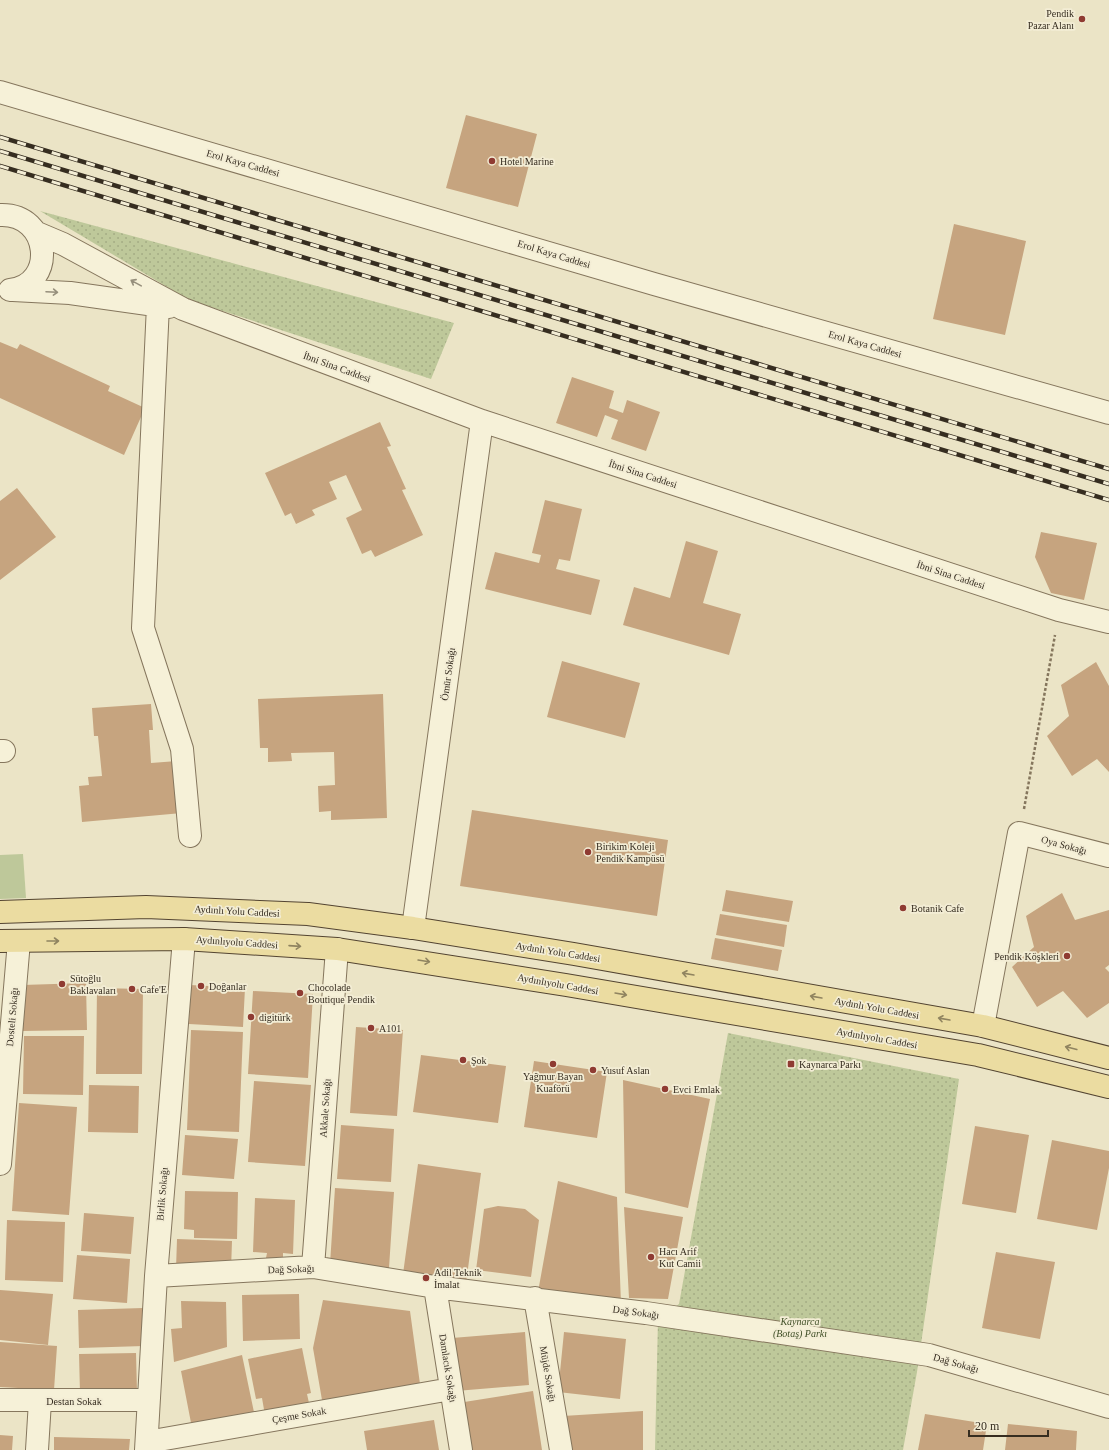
<svg xmlns="http://www.w3.org/2000/svg" width="1109" height="1450" viewBox="0 0 1109 1450" font-family="'Times New Roman',serif">
<style>
.grass{fill:url(#grass-dots)}
.garden{fill:#bec89a}
.building{fill:#c6a47f}
.lines{fill:none;stroke-linecap:round;stroke-linejoin:round}
.minor-casing{stroke:#85765d;stroke-width:24}
.major-casing{stroke:#534431;stroke-width:24}
.path{stroke:#85765d;stroke-width:2.5;stroke-dasharray:3 2;stroke-linecap:butt}
.minor{stroke:#f6f1d8;stroke-width:22}
.major{stroke:#ebdca1;stroke-width:22}
.rail-casing{stroke:#362d20;stroke-width:4.5}
.rail{stroke:#f3edd5;stroke-width:3;stroke-dasharray:9;stroke-linecap:butt}
.oneway{stroke:#968f7c}
.oneway2{stroke:#908460}
.poi-dot{fill:#8f3b32;stroke:#f3edd5;stroke-width:1.5}
.labels{text-anchor:middle;dominant-baseline:central;stroke-width:3.5;stroke-linejoin:round;paint-order:stroke}
.poi-label{font-size:10px;fill:#362d20;stroke:#f3edd5;text-anchor:start}
.street-label{font-size:10px;fill:#362d20;stroke:#f3edd5}
.park-label{font-size:10px;font-style:italic;fill:#425128;stroke:#f3edd5}
</style>
<defs>
<pattern id="grass-dots" width="8" height="8" patternUnits="userSpaceOnUse"><rect width="8" height="8" fill="#bec89a"/><path d="M2 2h.1M6 6h.1" fill="none" stroke="#a4ac84" stroke-width="1.8" stroke-linecap="round"/></pattern>
</defs>
<rect width="100%" height="100%" fill="#ebe4c6"/>
<path class="grass" d="M40,211L454,323L431,379L189,300Z
M728,1033L959,1079L917,1372L903,1450H655L658,1319L679,1304Z"/>
<path class="garden" d="M23,854L26,898L0,899V855Z"/>
<path class="building" d="M466,115L537,134L518,207L446,188Z
M954,224L1026,241L1005,335L933,319Z
M0,342L17,349L20,344L110,386L108,391L145,408L124,455L0,398Z
M572,377L614,391L609,408L623,413L627,400L660,412L646,451L611,439L618,420L605,415L597,437L556,423Z
M380,422L391,446L387,447L406,489L402,490L423,535L375,557L371,550L362,554L346,518L362,510L346,475L329,482L337,499L312,510L315,515L296,524L291,513L285,516L265,473Z
M17,488L56,537L0,580V501Z
M545,500L582,509L570,561L559,559L556,569L600,580L591,615L485,589L495,552L539,563L541,555L532,553Z
M1041,532L1097,543L1084,600L1051,593L1035,557Z
M686,541L718,551L703,603L741,614L729,655L623,625L634,587L670,598Z
M562,661L640,683L625,738L547,717Z
M1096,662L1109,686V772L1097,759L1072,776L1047,736L1069,716L1061,685Z
M383,694L387,818L331,820V811L319,812L318,786L335,785L334,752L291,753L292,761L268,762V748H260L258,699Z
M151,704L153,730H149L151,763L177,761L182,813L82,822L79,786L89,785L88,777L102,776L98,736H94L92,708Z
M472,810L668,840L657,916L460,886Z
M726,890L793,901L789,922L722,911Z
M1062,893L1075,920L1109,910V965L1105,968L1109,972V1003L1087,1018L1063,991L1037,1007L1012,967L1034,947L1026,916Z
M720,914L787,925L784,947L716,935Z
M715,938L782,950L778,971L711,959Z
M86,983L87,1030L23,1031L22,985Z
M190,985L245,988L243,1027L189,1024Z
M97,988L143,989L142,1074H96Z
M253,991L313,994L308,1078L248,1074Z
M356,1027L403,1030L397,1116L350,1113Z
M191,1030L243,1032L239,1132L187,1130Z
M24,1036H84L83,1095L23,1094Z
M421,1055L506,1066L498,1123L413,1112Z
M534,1061L607,1072L597,1138L524,1127Z
M623,1080L710,1099L688,1208L625,1193Z
M254,1081L311,1085L305,1166L248,1162Z
M89,1085L139,1086L138,1133L88,1132Z
M19,1103L77,1107L69,1215L12,1211Z
M341,1125L394,1129L391,1182L337,1179Z
M975,1126L1029,1135L1016,1213L962,1204Z
M185,1135L238,1139L234,1179L182,1175Z
M1052,1140L1109,1151V1168L1097,1230L1037,1219Z
M418,1164L481,1173L466,1283L403,1274Z
M558,1181L617,1197L621,1304L538,1292Z
M335,1188L394,1192L389,1268L330,1264Z
M185,1191L238,1192L237,1239L194,1238V1230L184,1229Z
M255,1198L295,1200L293,1254L283,1253V1259L266,1258L267,1253L253,1252Z
M498,1206L525,1209L539,1220L531,1277L476,1270L484,1209Z
M624,1207L683,1217L668,1299L629,1298Z
M84,1213L134,1217L131,1254L81,1251Z
M7,1220L65,1222L63,1282L5,1280Z
M177,1239L232,1241L231,1270L176,1269Z
M996,1252L1055,1262L1040,1339L982,1328Z
M77,1255L130,1259L127,1303L73,1299Z
M0,1290L53,1294L48,1345L0,1340Z
M299,1294L300,1339L243,1341L242,1295Z
M323,1300L410,1311L420,1384L322,1400L313,1348Z
M181,1301L226,1302L227,1347L174,1362L171,1329L182,1328Z
M143,1308L144,1346L79,1348L78,1310Z
M525,1332L529,1385L456,1391L452,1338Z
M564,1332L626,1339L620,1399L558,1392Z
M0,1342L57,1346L54,1390L0,1387Z
M302,1348L311,1393L307,1394L311,1412L266,1421L262,1398L256,1399L248,1359Z
M136,1353L137,1392L80,1393L79,1354Z
M242,1355L255,1417L192,1428L181,1371Z
M533,1391L542,1450H465L458,1403Z
M643,1411V1450H568L563,1416Z
M925,1414L987,1424L983,1450H918Z
M434,1420L439,1450H367L364,1431Z
M1008,1424L1077,1431L1076,1450H1005Z
M0,1435L13,1436L12,1450H0Z
M54,1437L130,1439L129,1450H54Z"/>
<g class="lines">
<g class="minor-casing">
<path id="minor" d="M0,92L654,284L1109,413
M0,215C51,213 57,285 10,290
M37,233L63,244L183,309L482,421L1059,610L1109,622
M13,290L70,293L169,307
M158,305L143,628L182,749L190,836
M0,751H4
M413,928L482,421
M983,1026L1019,833L1109,856
M0,1164L19,941
M313,1267L337,949
M156,1276L313,1267L435,1287L646,1313L929,1355L1109,1407
M435,1287L461,1450
M535,1298L561,1450
M0,1400H148
M147,1442L451,1389
M37,1450L40,1401
M146,1450L156,1276L184,939"/>
</g>
<g class="major-casing">
<path id="major" d="M0,912L146,907L308,914L413,928L574,954L983,1026L1109,1058
M0,941L184,939L337,949L566,985L978,1055L1109,1087"/>
</g>
<path class="path" d="M1024,809L1055,635"/>
<use href="#minor" class="minor"/>
<use href="#major" class="major"/>
<g class="rail-casing">
<path id="rail" d="M0,137L1109,469
M0,151L1109,484
M0,166L1109,500"/>
</g>
<use href="#rail" class="rail"/>
</g>
<defs><path id="oneway-shaft" d="M-6 0H5M1.5-3L5.5 0L1.5 3" fill="none" stroke-width="1.6" stroke-linecap="round" stroke-linejoin="round"/></defs>
<g class="oneway">
<use href="#oneway-shaft" transform="translate(136 283) rotate(-151)"/>
<use href="#oneway-shaft" transform="translate(52 292) rotate(3)"/>
</g>
<g class="oneway2">
<use href="#oneway-shaft" transform="translate(53 941)"/>
<use href="#oneway-shaft" transform="translate(295 946) rotate(4)"/>
<use href="#oneway-shaft" transform="translate(424 961) rotate(9)"/>
<use href="#oneway-shaft" transform="translate(688 974) rotate(-170)"/>
<use href="#oneway-shaft" transform="translate(621 994) rotate(10)"/>
<use href="#oneway-shaft" transform="translate(816 997) rotate(-170)"/>
<use href="#oneway-shaft" transform="translate(944 1019) rotate(-170)"/>
<use href="#oneway-shaft" transform="translate(1071 1048) rotate(-166)"/>
</g>
<g class="poi-dot">
<circle cx="1082" cy="19" r="4"/>
<circle cx="492" cy="161" r="4"/>
<circle cx="588" cy="852" r="4"/>
<circle cx="903" cy="908" r="4"/>
<circle cx="1067" cy="956" r="4"/>
<circle cx="62" cy="984" r="4"/>
<circle cx="201" cy="986" r="4"/>
<circle cx="132" cy="989" r="4"/>
<circle cx="300" cy="993" r="4"/>
<circle cx="251" cy="1017" r="4"/>
<circle cx="371" cy="1028" r="4"/>
<circle cx="463" cy="1060" r="4"/>
<circle cx="553" cy="1064" r="4"/>
<rect x="787" y="1060" width="8" height="8" rx="2"/>
<circle cx="593" cy="1070" r="4"/>
<circle cx="665" cy="1089" r="4"/>
<circle cx="651" cy="1257" r="4"/>
<circle cx="426" cy="1278" r="4"/>
</g>
<g class="labels">
<g class="poi-label">
<text x="1074" y="13" text-anchor="end">Pendik<tspan x="1074" dy="12">Pazar Alanı</tspan></text>
<text x="500" y="161">Hotel Marine</text>
<text x="596" y="846">Birikim Koleji<tspan x="596" dy="12">Pendik Kampüsü</tspan></text>
<text x="911" y="908">Botanik Cafe</text>
<text x="1059" y="956" text-anchor="end">Pendik Köşkleri</text>
<text x="70" y="978">Sütoğlu<tspan x="70" dy="12">Baklavaları</tspan></text>
<text x="209" y="986">Doğanlar</text>
<text x="308" y="987">Chocolade<tspan x="308" dy="12">Boutique Pendik</tspan></text>
<text x="140" y="989">Cafe'E</text>
<text x="259" y="1017">digitürk</text>
<text x="379" y="1028">A101</text>
<text x="471" y="1060">Şok</text>
<text x="799" y="1064">Kaynarca Parkı</text>
<text x="601" y="1070">Yusuf Aslan</text>
<text x="553" y="1076" text-anchor="middle">Yağmur Bayan<tspan x="553" dy="12">Kuaförü</tspan></text>
<text x="673" y="1089">Evci Emlak</text>
<text x="659" y="1251">Hacı Arif<tspan x="659" dy="12">Kut Camii</tspan></text>
<text x="434" y="1272">Adil Teknik<tspan x="434" dy="12">İmalat</tspan></text>
</g>
<g class="street-label">
<text transform="translate(243 163) rotate(16)">Erol Kaya Caddesi</text>
<text transform="translate(554 254) rotate(17)">Erol Kaya Caddesi</text>
<text transform="translate(865 344) rotate(16)">Erol Kaya Caddesi</text>
<text transform="translate(337 367) rotate(20)">İbni Sina Caddesi</text>
<text transform="translate(643 474) rotate(18)">İbni Sina Caddesi</text>
<text transform="translate(951 575) rotate(18)">İbni Sina Caddesi</text>
<text transform="translate(448 674) rotate(-82)">Ömür Sokağı</text>
<text transform="translate(1064 845) rotate(15)">Oya Sokağı</text>
<text transform="translate(237 911) rotate(3)">Aydınlı Yolu Caddesi</text>
<text transform="translate(237 942) rotate(4)">Aydınlıyolu Caddesi</text>
<text transform="translate(558 952) rotate(9)">Aydınlı Yolu Caddesi</text>
<text transform="translate(558 984) rotate(10)">Aydınlıyolu Caddesi</text>
<text transform="translate(877 1008) rotate(10)">Aydınlı Yolu Caddesi</text>
<text transform="translate(12 1017) rotate(-85)">Dosteli Sokağı</text>
<text transform="translate(877 1038) rotate(10)">Aydınlıyolu Caddesi</text>
<text transform="translate(325 1108) rotate(-86)">Akkale Sokağı</text>
<text transform="translate(162 1194) rotate(-85)">Birlik Sokağı</text>
<text transform="translate(291 1269) rotate(-2)">Dağ Sokağı</text>
<text transform="translate(636 1312) rotate(8)">Dağ Sokağı</text>
<text transform="translate(956 1363) rotate(16)">Dağ Sokağı</text>
<text transform="translate(448 1368) rotate(81)">Damlacık Sokağı</text>
<text transform="translate(548 1374) rotate(80)">Müjde Sokağı</text>
<text x="74" y="1401">Destan Sokak</text>
<text transform="translate(299 1415) rotate(-10)">Çeşme Sokak</text>
</g>
<g class="park-label">
<text x="800" y="1321">Kaynarca<tspan x="800" dy="12">(Botaş) Parkı</tspan></text>
</g>
</g>
<path d="M969 1430v6h79v-6" fill="none" stroke="#362d20" stroke-width="2"/>
<text x="975" y="1430" font-size="12" fill="#362d20" stroke="#f3edd5" stroke-width="3" paint-order="stroke">20 m</text>
</svg>
